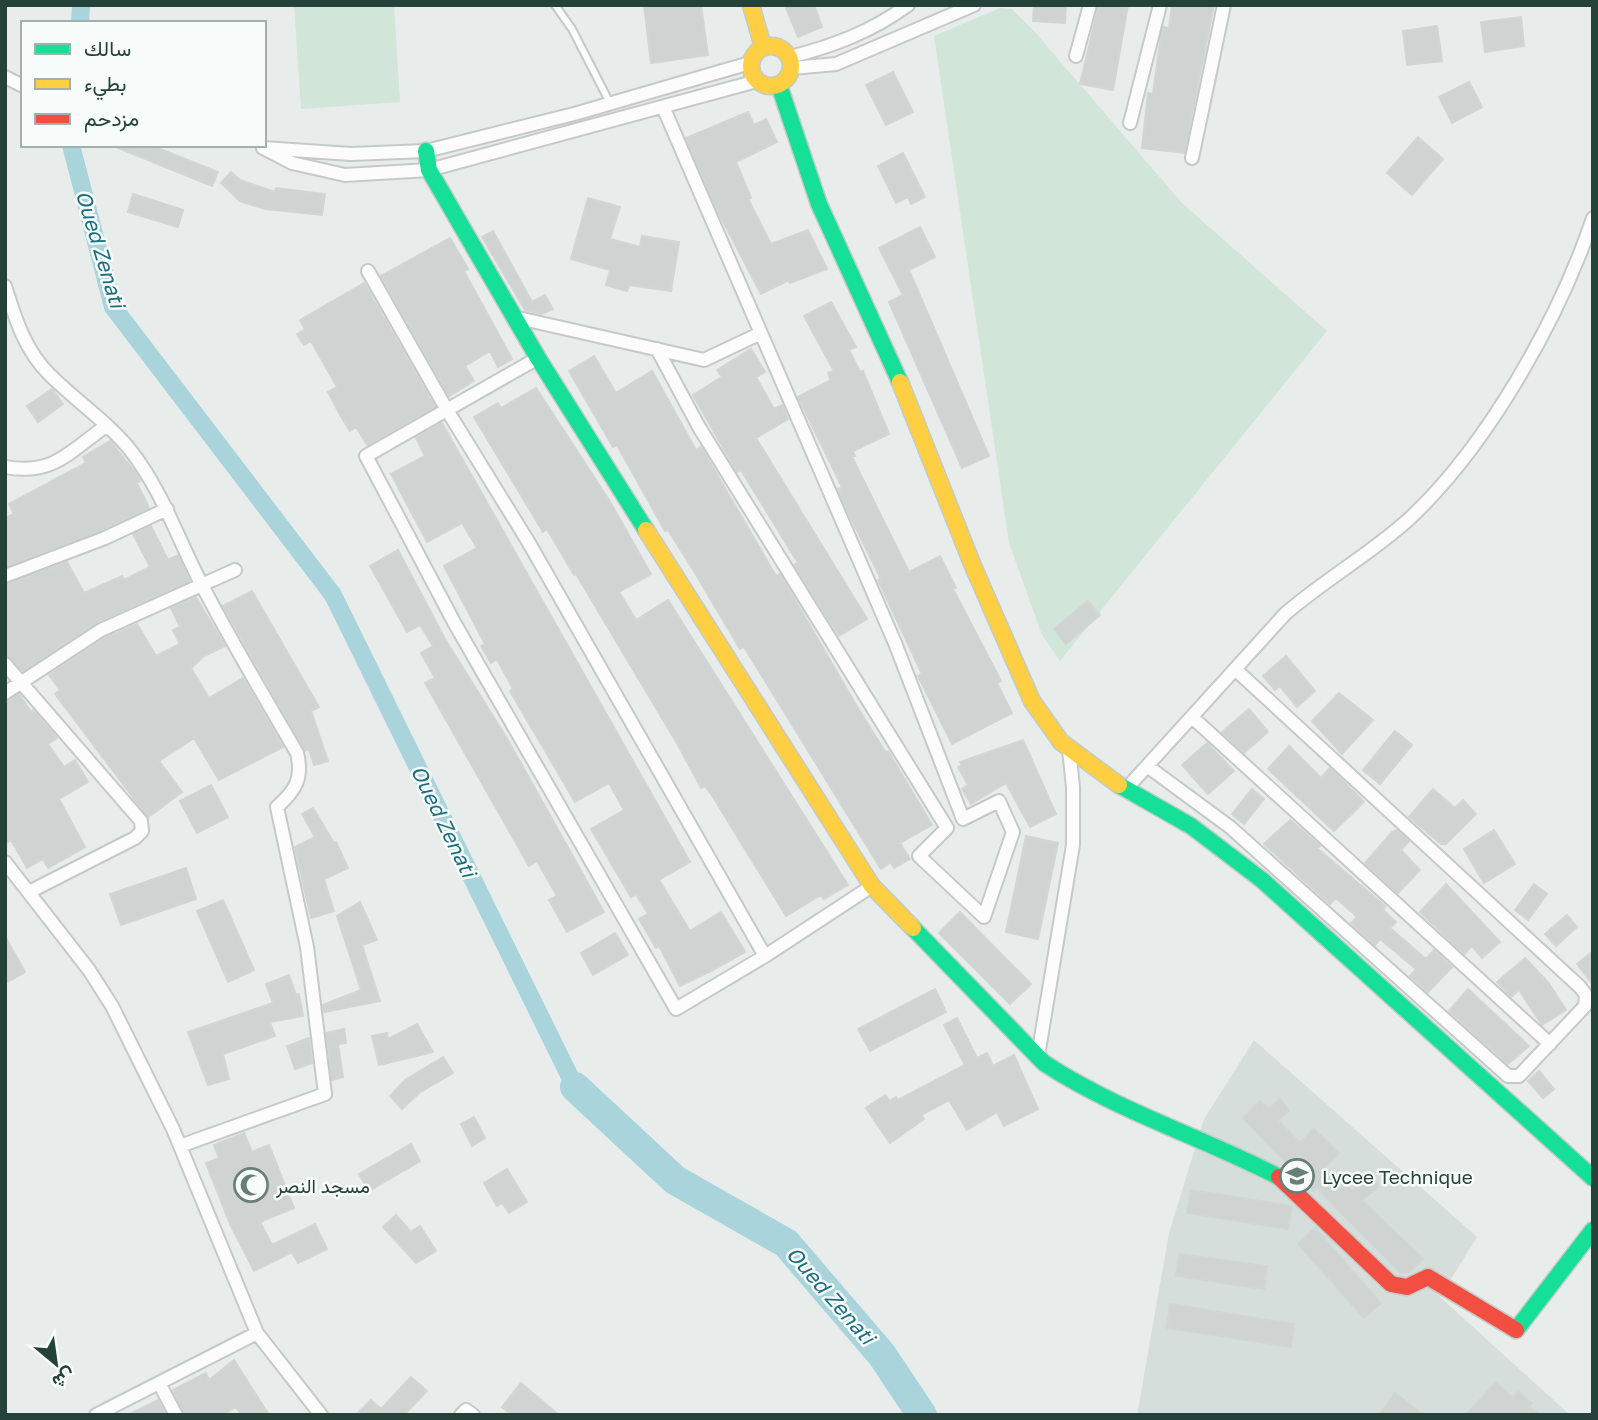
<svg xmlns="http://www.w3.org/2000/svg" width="1598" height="1420" viewBox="0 0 1598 1420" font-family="'Golos Text',Vazirmatn,sans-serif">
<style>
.built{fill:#d6dedb}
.green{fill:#d1e6d8}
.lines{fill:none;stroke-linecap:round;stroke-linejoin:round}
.canal{stroke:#a9d4db;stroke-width:18}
.river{stroke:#a9d4db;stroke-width:30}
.building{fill:#cfd4d2;stroke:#d1d6d4;stroke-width:2}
.lane-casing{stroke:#c5cac8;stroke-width:10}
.street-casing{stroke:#c5cac8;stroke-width:16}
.fast-casing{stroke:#c3cbc8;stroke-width:19}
.slow-casing{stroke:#c3cbc8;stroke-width:19}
.jam-casing{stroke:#c3cbc8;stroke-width:19}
.lane{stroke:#fcfcfc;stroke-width:6}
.street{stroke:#fcfcfc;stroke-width:12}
.fast{stroke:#16e098;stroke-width:16}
.slow{stroke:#ffcf43;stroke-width:16}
.jam{stroke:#f24e42;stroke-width:16}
.labels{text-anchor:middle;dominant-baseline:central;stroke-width:5;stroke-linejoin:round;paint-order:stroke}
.poi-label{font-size:19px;fill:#24423a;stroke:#f7fbf9;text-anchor:start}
.water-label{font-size:21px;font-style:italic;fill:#1c6f80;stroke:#f7fbf9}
</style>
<rect width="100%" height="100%" fill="#e8edeb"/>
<path class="built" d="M1254,1040L1477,1237L1440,1297L1570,1415H1137L1169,1233L1204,1119Z"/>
<path class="green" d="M294,5H394L400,102L301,109Z
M1000,8L1012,9L1034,31L1182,203L1327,331L1060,661L1042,635L1009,543L934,36Z"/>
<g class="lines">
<path class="canal" d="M80,23L81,5
M71,145L113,307L333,595L575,1087"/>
<path class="river" d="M575,1087L675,1180L786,1243L882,1355L922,1415"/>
</g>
<path class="building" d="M644,5H701L708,55L651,63Z
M785,5H814L822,27L798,37Z
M1034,5H1066L1065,23L1033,21Z
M1099,5H1128L1113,90L1080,84Z
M1172,5H1214L1184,153L1142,148L1148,93L1153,94L1161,35L1163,27L1169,28Z
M1521,17L1524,46L1485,52L1481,22Z
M1437,26L1442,61L1407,65L1403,31Z
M893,72L913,112L886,125L866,85Z
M1469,82L1482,107L1452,123L1439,97Z
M748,112L754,125L766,119L777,142L736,162L751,198L748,199L771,244L808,230L827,269L790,283L789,280L761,294L718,212L686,138Z
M1418,137L1443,159L1412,195L1387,173Z
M111,145H150L218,172L212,186Z
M903,153L925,197L911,204L908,197L896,203L878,166Z
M231,172L240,180L275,192L276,188L325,194L322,215L265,209L240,201L221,183Z
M133,194L183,210L178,227L128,212Z
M588,198L620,207L610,239L640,247L642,236L679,242L671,291L629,285L627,291L606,285L610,270L571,259Z
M920,227L935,257L909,270L989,456L962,468L889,302L903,295L879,248Z
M493,231L532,302L545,295L553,309L542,314L525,310L482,237Z
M450,238L468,269L464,271L512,359L498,367L490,351L465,366L474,381L449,396L381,276Z
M364,283L435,407L367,445L356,427L350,431L339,413L328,392L337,387L311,341L304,345L297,334L305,329L300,320Z
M831,302L856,347L849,350L860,372L863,371L889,434L853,451L855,456L852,457L909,572L940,556L956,588L953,589L1001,681L997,683L1012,713L952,744L918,676L922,674L878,580L881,579L845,506L838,489L842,487L798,397L831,380L828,373L834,371L804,316Z
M751,349L765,372L756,377L774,409L782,405L788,419L756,438L867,619L839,636L794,565L798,563L741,470L737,472L693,395L722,377L717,370Z
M594,356L616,393L652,371L696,450L701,447L776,576L780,574L859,710L886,753L888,751L932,825L900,843L910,859L894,868L891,862L881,869L744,647L740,649L695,573L668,530L665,531L617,445L613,447L569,371Z
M536,388L609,500L651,574L619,592L636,620L668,600L848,885L824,899L821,895L786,916L713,797L705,786L701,788L678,745L576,574L574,575L547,529L543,532L474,417L498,403L501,408Z
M52,389L63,404L38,422L27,406Z
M442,423L690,862L659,880L690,931L721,912L745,952L713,970L680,986L659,946L656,948L639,919L648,914L636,894L631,897L591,829L624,810L609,783L575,802L510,691L513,689L497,659L491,663L481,646L485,644L444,566L477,548L464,526L462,523L427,542L391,474L425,456L416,438Z
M110,441L135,472L140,481L137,483L149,508L102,530L5,567V518L14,514L9,504L86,463L83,457Z
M151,526L168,560L178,555L190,581L97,622L23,671L5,655V585L67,562L84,593L122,576L124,580L150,567L133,534Z
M398,550L445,639L508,740L604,912L567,932L549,900L557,896L537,861L529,866L425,683L435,678L421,653L433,646L420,625L407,632L370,566Z
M252,591L319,707L311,711L328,761L314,765L309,749L305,751L223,606Z
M196,597L225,646L204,656L191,668L209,698L243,678L283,747L219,780L194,738L159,761L182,792L148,817L55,694L60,690L49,675L105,638L137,624L156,656L180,644L173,630L180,627L171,608Z
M1088,601L1100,615L1066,644L1054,629Z
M1286,656L1315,691L1297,707L1280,686L1275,690L1263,676Z
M1339,693L1373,720L1342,754L1312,721Z
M19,694L31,712L33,710L57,738L48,744L64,767L75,760L88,782L59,799L85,847L48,868L43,859L27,868L11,840L5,844V702Z
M1249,709L1268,732L1244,753L1222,732Z
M1395,731L1412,745L1380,784L1363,770Z
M1023,740L1056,814L1030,827L1006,783L971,804L962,789L968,785L958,767L962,765L960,762Z
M1207,743L1234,771L1208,794L1182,765Z
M1289,746L1321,778L1330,768L1364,802L1334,831L1268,769Z
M211,785L228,817L197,833L180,801Z
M1252,789L1264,799L1244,824L1232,814Z
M1433,789L1455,808L1463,800L1476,814L1446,844H1441L1409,817Z
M313,808L334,843L336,842L348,868L324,879L334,911L311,918L295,847L315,837L302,814Z
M1290,820L1320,846L1317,848L1385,906L1383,910L1396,922L1390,928L1426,959L1434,950L1452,967L1428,992L1410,976L1416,969L1380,939L1375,945L1351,923L1357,917L1336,898L1330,904L1264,844Z
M1397,830L1409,841L1401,850L1420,870L1398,893L1365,863L1392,832Z
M1494,830L1515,864L1484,883L1464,849Z
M1026,836L1058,843L1038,939L1006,932Z
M186,868L196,899L121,925L110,894Z
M1446,884L1500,942L1482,958L1472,946L1464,954L1420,912Z
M1534,884L1547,894L1528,920L1515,910Z
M223,900L254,970L228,982L197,911Z
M360,902L377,940L362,945L380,1001L324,1012L323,1005L361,990L337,916Z
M960,912L1031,984L1010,1004L939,933Z
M1567,915L1577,927L1556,946L1545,934Z
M615,933L628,955L593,975L581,953Z
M5,936L25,972L5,983Z
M1593,951V985L1577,964Z
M1525,958L1548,982L1566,1010L1542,1025L1519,990L1511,997L1497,982Z
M289,975L296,995L299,994L303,1016L270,1022L275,1036L223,1054L229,1079L208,1085L188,1032L273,1003L266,984Z
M935,989L946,1012L870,1051L858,1029Z
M1468,989L1529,1046L1508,1064L1449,1011Z
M957,1018L977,1058L987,1053L993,1066L1014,1055L1038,1109L1004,1126L997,1112L967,1130L949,1100L921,1115L924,1119L890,1143L866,1108L885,1095L890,1101L896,1097L898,1100L965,1065L944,1025Z
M417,1024L433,1052L379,1065L372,1036L387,1033L388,1039Z
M344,1029L346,1043L338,1044L343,1077L332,1080L326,1033Z
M309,1038L312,1063L295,1069L287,1046Z
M443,1057L453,1073L419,1093L402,1109L390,1096L405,1080Z
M1539,1071L1554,1089L1543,1098L1528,1081Z
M1280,1099L1289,1111L1278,1120L1300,1143L1314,1129L1339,1153L1324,1168L1345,1190L1348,1187L1353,1191L1371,1177L1379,1187L1362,1200L1423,1259L1410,1272L1401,1273L1317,1188L1314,1191L1243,1118L1260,1101L1268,1109Z
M474,1117L485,1138L472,1146L461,1124Z
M244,1133L252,1152L269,1145L294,1208L260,1222L272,1245L315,1224L327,1249L298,1263L292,1252L254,1271L230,1224L206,1163L219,1158L214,1145Z
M411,1144L420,1161L369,1191L359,1174Z
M507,1169L527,1202L509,1213L502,1203L497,1206L484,1183Z
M1191,1190L1292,1206L1288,1229L1187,1213Z
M396,1215L411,1232L420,1226L436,1251L416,1263L383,1227Z
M1315,1228L1381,1303L1364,1318L1298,1244Z
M1179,1254L1267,1266L1264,1289L1176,1276Z
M1170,1304L1294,1324L1291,1347L1167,1328Z
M234,1360L269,1415H241L236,1407L222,1415H185L173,1390L206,1373L209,1380Z
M411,1377L427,1391L404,1415H356L371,1400L381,1409Z
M1496,1382L1513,1398L1518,1392L1532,1403L1529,1407L1540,1415H1466Z
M521,1383L559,1415H512L502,1407Z
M1395,1393L1423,1415H1379Z
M158,1400L166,1415H128Z"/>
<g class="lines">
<g class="lane-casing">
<path id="lane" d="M555,5L572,29L610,103"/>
</g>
<g class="street-casing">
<path id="street" d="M1076,56L1090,5
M790,57C833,46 871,32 908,5
M750,63L574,114L426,151L351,154L263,148L292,163L345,175L429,170L757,81
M792,68L836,64L974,5
M5,77L23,86
M1130,123L1160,5
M1192,158L1224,5
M368,271L447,410L529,543L765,956
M5,286C15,318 25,351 50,375C76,401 108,422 131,451C163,492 179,542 203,587C232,643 265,698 297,753C303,778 296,790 277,807L307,947L325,1094L180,1146
M514,317L704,360L759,334
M657,349L699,427L947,828L919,856L984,917L1013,832L999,801L963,819L895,643L664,109
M538,358L366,456L455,624L676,1009L765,956L872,886
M5,467C53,476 69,452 106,426
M5,576L105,538L167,509
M5,664L141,821L142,831L135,838L29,892
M5,693L101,630L235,570
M1192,717L1550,1044
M1147,766L1230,827L1508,1076H1519L1585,1006L1586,995L1580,987L1235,669
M1127,788L1285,614C1324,580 1369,555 1408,520C1487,447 1559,319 1593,218
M5,862L89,970L112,1006L173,1129L257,1333L321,1415
M1038,1056L1073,845V787L1069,750
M159,1383L176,1415
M96,1415L257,1333
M461,1415L466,1410L473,1415"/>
</g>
<g class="fast-casing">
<path id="fast" d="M779,85L819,204L900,382
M426,151L429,170L538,358L646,530
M1119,785L1191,826L1262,880L1593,1178
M913,928L1044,1063C1117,1111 1202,1137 1279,1177
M1516,1330L1593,1230"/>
</g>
<g class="slow-casing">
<path id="slow" d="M751,5L763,47
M751 66a20 20 0 1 1 40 0a20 20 0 1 1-40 0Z
M900,382L973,566L1032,701L1061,742L1119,785
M646,530L872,886L913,928"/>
</g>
<g class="jam-casing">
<path id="jam" d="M1279,1177L1391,1284L1407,1287L1428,1277L1516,1330"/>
</g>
<use href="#lane" class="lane"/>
<use href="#street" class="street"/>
<use href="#fast" class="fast"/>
<use href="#slow" class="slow"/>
<use href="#jam" class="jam"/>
</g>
<defs>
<g id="school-ring" transform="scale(1.75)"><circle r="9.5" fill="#f7fbf9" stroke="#697e78" stroke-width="1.5"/><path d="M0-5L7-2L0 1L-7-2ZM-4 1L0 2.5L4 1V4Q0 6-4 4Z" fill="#697e78"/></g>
<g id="mosque-ring" transform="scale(1.75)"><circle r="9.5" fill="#f7fbf9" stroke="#697e78" stroke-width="1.5"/><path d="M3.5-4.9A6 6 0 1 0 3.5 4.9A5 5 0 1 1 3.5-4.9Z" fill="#697e78"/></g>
</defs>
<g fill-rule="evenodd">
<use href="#school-ring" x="1297" y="1176"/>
<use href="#mosque-ring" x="251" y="1185"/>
</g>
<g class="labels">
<g class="poi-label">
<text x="1322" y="1176">Lycee Technique</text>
<text x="276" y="1185">مسجد النصر</text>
</g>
<g class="water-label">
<text transform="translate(101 249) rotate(73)">Oued Zenati</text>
<text transform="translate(444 821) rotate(64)">Oued Zenati</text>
<text transform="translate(831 1295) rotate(49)">Oued Zenati</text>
</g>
</g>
<rect width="1598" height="1420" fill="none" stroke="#24423a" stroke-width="14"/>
<rect x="21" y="21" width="245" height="126" fill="#f7fbf9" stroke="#a3b1ad" stroke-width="2"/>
<rect x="35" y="44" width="35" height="10" fill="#16e098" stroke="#a3b1ad" stroke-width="2"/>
<text x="84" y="56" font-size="21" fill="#24423a">سالك</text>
<rect x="35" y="79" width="35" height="10" fill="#ffcf43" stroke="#a3b1ad" stroke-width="2"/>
<text x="84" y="91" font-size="21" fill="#24423a">بطيء</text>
<rect x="35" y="114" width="35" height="10" fill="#f24e42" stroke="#a3b1ad" stroke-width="2"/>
<text x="84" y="126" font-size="21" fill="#24423a">مزدحم</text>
<g transform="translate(56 1364) rotate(151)" stroke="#f7fbf9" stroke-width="5" paint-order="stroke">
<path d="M0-5L12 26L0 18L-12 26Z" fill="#24423a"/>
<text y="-10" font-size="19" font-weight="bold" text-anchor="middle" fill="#24423a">ش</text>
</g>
</svg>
